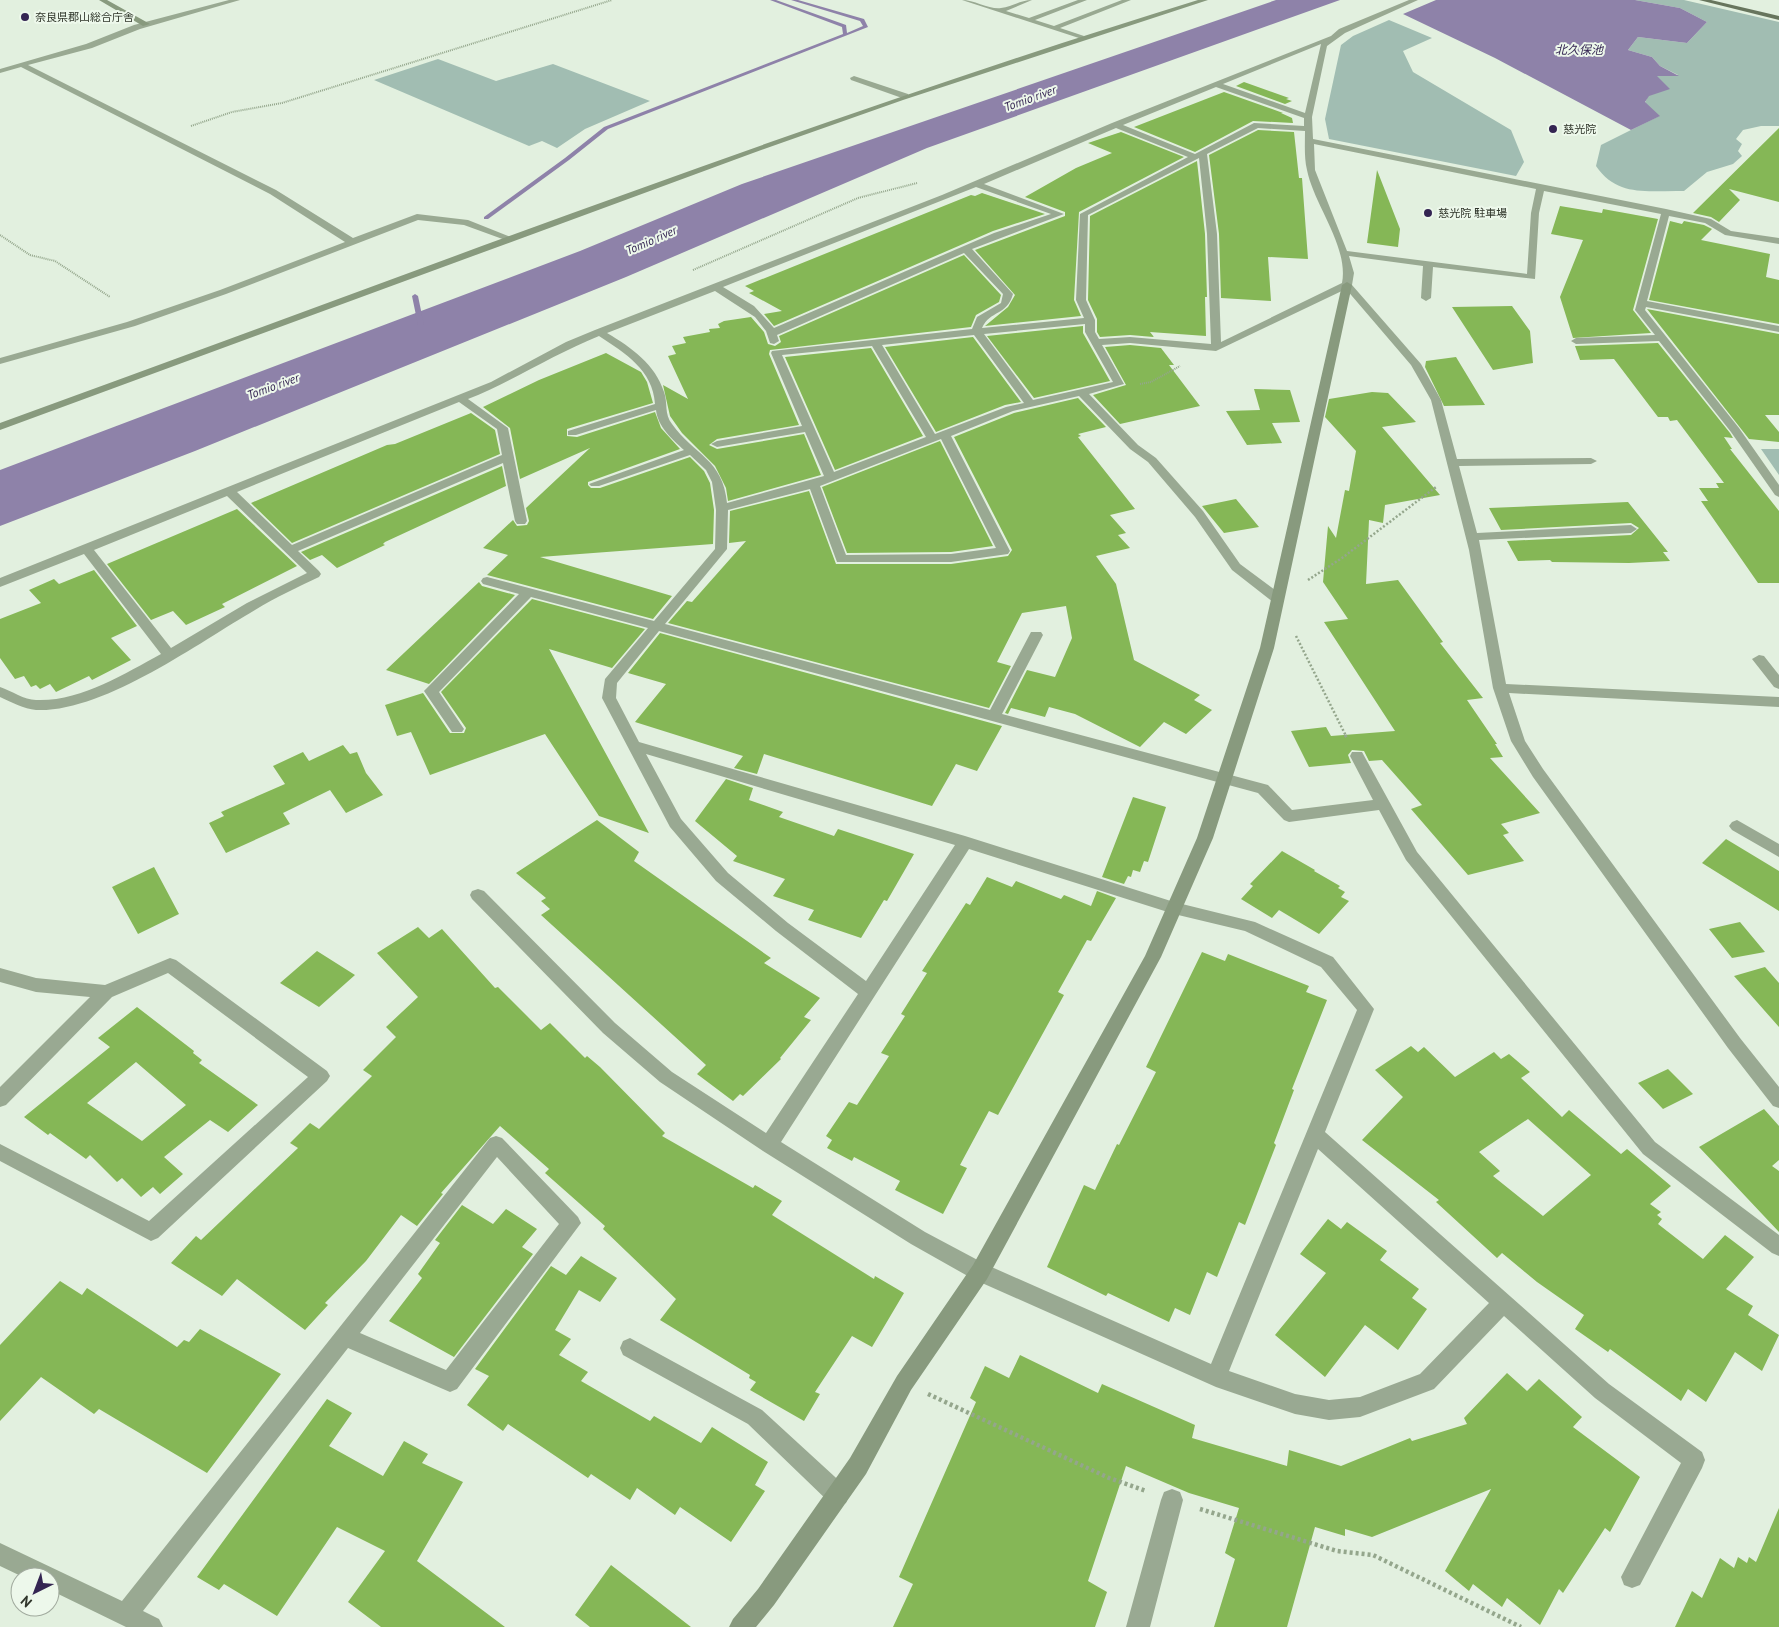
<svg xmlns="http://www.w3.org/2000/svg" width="1779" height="1627" viewBox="0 0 1779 1627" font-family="'PT Sans','Noto Sans JP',sans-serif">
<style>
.green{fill:#a1bdb2}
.water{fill:#8e82a9}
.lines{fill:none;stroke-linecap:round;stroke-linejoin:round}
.stream{fill:#8e82a9;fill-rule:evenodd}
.building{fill:#85b756;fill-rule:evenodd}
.path-far3{stroke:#94a68c;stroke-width:2;stroke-dasharray:1 1;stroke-linecap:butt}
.path-far2{stroke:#94a68c;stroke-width:2.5;stroke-dasharray:2 2;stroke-linecap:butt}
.path-far1{stroke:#94a68c;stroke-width:3;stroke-dasharray:2.5 2.5;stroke-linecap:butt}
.path{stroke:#94a68c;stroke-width:4.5;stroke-dasharray:3 3;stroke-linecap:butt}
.lane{fill:#99a992;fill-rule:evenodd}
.street{fill:#99a992;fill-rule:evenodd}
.secondary{fill:#889a7e;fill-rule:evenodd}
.primary{fill:#67755d;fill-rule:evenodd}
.poi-dot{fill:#342552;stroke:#edf8eb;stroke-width:2}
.labels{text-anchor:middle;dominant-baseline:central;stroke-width:4;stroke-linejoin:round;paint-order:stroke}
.far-poi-label{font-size:11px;fill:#2f352a;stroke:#edf8eb;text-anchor:start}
.far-water-label{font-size:12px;font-style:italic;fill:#342552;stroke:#edf8eb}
</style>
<rect width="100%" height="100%" fill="#e2f0df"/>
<path class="green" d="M1635,0H1684L1779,22V126H1761L1743,130L1736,139L1742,144L1738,151L1742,156L1733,164L1707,172L1684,191C1648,190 1618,198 1596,166L1601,145L1659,116L1645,103L1656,76L1678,75L1660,66L1652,57L1628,50L1638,37L1687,43L1707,22L1680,8Z
M1389,20L1432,38L1403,51L1413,72L1511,130L1524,162L1516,176L1329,139L1325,119L1341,45L1353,36Z
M438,59L496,81L553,64L650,101L585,129L557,148L542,141L529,146L374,80Z
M1761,449H1779V475Z"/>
<path class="water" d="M1276,0H1340L927,148L626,277L195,451L0,526V470L580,251L742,184Z
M1436,0H1635L1680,8L1707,22L1687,43L1638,37L1628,50L1652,57L1660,66L1679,76H1657L1670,89L1649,96L1645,102L1660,116L1631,130L1495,58L1403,14Z"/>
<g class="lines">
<path class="stream" d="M770,0H776L846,25L847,33L863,26L860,21L791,0H798L864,19L868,27L608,129L569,160L488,219H484V217L565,158L604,127L843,34L842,27Z
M415,294L418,296L424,325L421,327L418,325L412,296Z"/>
</g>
<path class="building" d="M1244,82L1289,98L1286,99L1292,101L1285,104L1236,86Z
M1224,92L1283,113H1281L1292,118L1293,123L1253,121L1195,152L1134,127Z
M1779,128V202L1729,189L1740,200L1719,222L1711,217L1693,213Z
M1258,130L1294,132L1299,178H1302L1308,259L1268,257L1271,301L1221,298L1219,234L1209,155Z
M1121,132L1184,157L1079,212L1074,300L1081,316L985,326L1008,307L1015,295L975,250L1065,216V212L1025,197L1076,168L1112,153L1088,143Z
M1197,161L1205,234L1207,297H1205L1206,336L1150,332L1154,337L1130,335L1100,337L1097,332V319L1088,300L1090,216Z
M1377,170L1400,229L1398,247L1367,243Z
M982,193L1045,214L993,231L774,326L764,314L782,311L749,293L754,291L745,286L971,195L975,196Z
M1560,206L1602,213L1603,209L1658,219L1633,310L1651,333L1573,338L1560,297L1583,240L1551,234Z
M1670,221L1682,224L1684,221L1704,225L1712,229L1701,240L1770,254L1766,277L1779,280V324L1649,300Z
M964,255L1001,295L999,302L976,315L971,327L770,350L769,354L799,425L717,439L709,445L717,449L804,434L821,475L728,501L726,488L715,466L682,433L670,416L663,385L688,399L668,356L676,354L672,346L686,343L683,337L710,332L709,329L720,328L718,324L724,321L751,317L764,332L768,344L775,346L781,342L779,336Z
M1512,306L1530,331L1533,363L1493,370L1452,307Z
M1647,309L1779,334V415H1765L1779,432V442L1749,439Z
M1083,326V333L1110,381L1034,398L987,336Z
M973,337L1021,402L1005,405L936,432L885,347Z
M1658,343L1730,433L1733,438L1724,437L1732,449H1730L1779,511V583H1758L1701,501H1708L1699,488H1719L1716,483H1724L1677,420L1670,421L1668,417H1658L1614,359L1580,360L1575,346Z
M1130,345L1161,348L1174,365H1169L1200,406L1120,424L1093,395L1126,385L1105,347Z
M871,348L923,436L835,470L785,357Z
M606,353L641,372L647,382L653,403L567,429V436L577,437L655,412L661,428L680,449L588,482V485L591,488H600L690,457L704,471L710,483L714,510L713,544L540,557L672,596L653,619L487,575L508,555L483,548L513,520L517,526L527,525L529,521L526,508L590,448L520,479L510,428L483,407L539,380Z
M1456,357L1485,405L1444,406L1425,367L1426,361Z
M1254,389L1290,390L1300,422L1272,423L1282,443L1247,445L1226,411L1260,410Z
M1372,392L1388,393L1416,422L1382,427L1440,495L1385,505L1383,523L1369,520L1366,584L1398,580L1443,642L1440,643L1483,698L1467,700L1497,744H1495L1503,757L1490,758L1540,813L1501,824L1509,833L1503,835L1524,861L1468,875L1411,809L1422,805L1382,760L1369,761L1364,751L1352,750L1348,755L1351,763L1309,767L1291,731L1326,727L1331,736L1395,731L1324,622L1348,619L1323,582L1328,526L1336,538L1345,490L1349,491L1356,451L1325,417L1329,399Z
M1078,398L1106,427L1078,434L1081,436L1078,437L1135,509L1110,515L1126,533L1118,535L1130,548L1096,556L1116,584L1134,660L1200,695L1194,700L1212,710L1186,734L1164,722L1140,747L1075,714L1049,707L1045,717L1011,708L1008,714L1005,713L1027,670L1055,677L1072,638L1066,606L1022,613L997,662L1011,666L989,708L668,623L687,601L692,602L746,541L729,543L730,511L809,491L836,564H951L1008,556L1012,550L954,437L1014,413Z
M471,413L495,430L500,454L292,543L251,503L387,445L395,444Z
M940,441L993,546L951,552L847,553L822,487Z
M502,466L506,486L385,542L383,544L385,545L337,568L322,555L310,560L301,552Z
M1236,499L1259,527L1224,533L1202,506Z
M1628,502L1668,552H1663L1670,561L1629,563L1552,562L1550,560L1518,561L1507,541L1631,535L1639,528L1631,523L1501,530L1489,508Z
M237,509L297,566L222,604L225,607L186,625L173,611L151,620L107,564Z
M94,570L137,626L111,638L131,660L92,680L89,676L56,692L50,684L40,689L36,685L31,687L24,676L15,679L0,658V619L41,603L29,590L54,579L59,584Z
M479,582L482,586L515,595L429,684L386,670Z
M532,599L645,629L612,668L549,649L649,833L599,816L545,734L430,775L411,732L397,736L385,705L423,693L450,733H464L466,728L441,692Z
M660,633L1002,726L977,771L956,764L932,806L764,754L757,774L734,768L743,756L635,722L666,684L628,673Z
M343,745L350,754L357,752L366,773L383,795L346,813L330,790L283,813L290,824L226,853L209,823L224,816L221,812L285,784L273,766L303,752L309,761Z
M726,779L753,788L749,800L783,812L779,817L834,836L838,829L914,854L887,901L884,900L861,938L808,920L814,910L773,896L785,879L733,861L737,856L695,821Z
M1133,797L1166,807L1148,862L1144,861L1140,872L1133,870L1131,877L1128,876L1124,884L1102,877Z
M597,820L639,852L634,861L771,958L764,963L820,998L804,1017L811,1020L780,1058L781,1059L743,1096L740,1094L733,1101L697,1074L706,1065L541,915L550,909L541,901L546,898L516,873Z
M1726,839L1779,871V911L1702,863Z
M1282,851L1315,870L1314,871L1340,886L1338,888L1345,892L1341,897L1349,901L1319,934L1279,910L1272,918L1241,899L1253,886L1250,884Z
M154,867L179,914L138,934L112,887Z
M987,877L1012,887L1016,881L1061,899L1064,895L1091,906L1097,891L1116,898L1091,941L1087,940L1058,992L1064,995L998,1115L989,1111L960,1165L967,1168L943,1214L895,1190L900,1181L854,1157L852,1161L827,1148L832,1140L826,1136L849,1102L857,1105L889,1056L881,1053L905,1016L901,1014L927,973L922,971L966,903L970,905Z
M1740,922L1765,952L1732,958L1709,929Z
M418,927L429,938L442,929L495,988L498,987L541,1030L550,1023L585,1058L587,1056L600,1067L665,1133L662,1136L753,1188L755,1185L782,1201L772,1215L874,1279L875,1276L904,1293L872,1347L852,1336L815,1392L820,1394L804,1421L750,1390L756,1382L749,1378L750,1375L660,1320L676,1299L603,1229L605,1226L545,1173L549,1169L500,1126L441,1193L443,1194L417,1226L401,1215L366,1261L325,1303L328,1305L305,1330L237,1279L222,1296L171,1263L196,1236L201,1240L298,1148L290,1143L310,1123L319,1129L372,1076L363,1070L396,1037L386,1027L418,997L377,953Z
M317,951L355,975L319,1007L280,983Z
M1202,952L1225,961L1228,954L1309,986L1306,992L1327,1000L1292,1089L1294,1090L1274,1143L1276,1145L1245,1225L1239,1222L1217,1277L1207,1272L1190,1315L1175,1308L1169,1322L1108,1293L1106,1296L1047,1267L1084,1185L1095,1190L1117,1144L1119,1145L1156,1072L1146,1067Z
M1765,967L1779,983V1027L1734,976Z
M137,1007L194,1051L193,1053L202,1060L199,1063L258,1105L228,1132L210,1120L164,1157L183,1174L160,1194L153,1187L141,1197L122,1178L117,1182L90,1155L86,1159L50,1133L48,1135L24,1117L110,1047L98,1038ZM136,1062L186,1105L142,1141L87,1103Z
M1411,1046L1418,1052L1424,1047L1455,1077L1494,1052L1501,1059L1509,1054L1530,1072L1521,1078L1562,1117L1569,1110L1621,1154L1627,1149L1671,1186L1650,1204L1661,1212L1657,1215L1662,1219L1658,1224L1703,1259L1725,1235L1754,1257L1726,1289L1753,1306L1748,1315L1779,1335L1762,1371L1735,1352L1706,1402L1688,1389L1681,1401L1610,1349L1608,1352L1575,1329L1584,1315L1537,1282L1502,1253L1497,1258L1436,1202L1439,1200L1362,1140L1403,1097L1375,1070ZM1528,1119L1591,1175L1543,1216L1493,1176L1500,1171L1479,1152Z
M1668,1069L1693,1094L1663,1109L1638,1083Z
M1764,1109L1779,1126V1160L1772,1166L1779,1171V1232L1699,1147Z
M462,1205L493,1224L506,1209L537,1229L522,1247L533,1254L454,1357L389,1321L422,1278L418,1274L440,1243L435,1240Z
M1328,1219L1341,1229L1347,1222L1387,1251L1380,1260L1419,1289L1412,1298L1427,1309L1398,1350L1365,1325L1325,1377L1275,1335L1326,1273L1300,1254Z
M581,1256L617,1278L600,1302L579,1290L555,1330L571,1339L559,1355L588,1372L581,1381L650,1421L654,1416L701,1443L712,1427L768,1462L755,1485L765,1491L731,1542L680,1507L675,1515L637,1488L630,1500L591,1474L588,1478L508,1424L503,1431L467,1405L489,1376L475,1369L551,1266L566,1275Z
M60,1281L82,1295L87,1288L177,1347L184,1340L189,1342L200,1329L281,1374L207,1473L99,1409L94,1414L41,1377L0,1421V1345Z
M1020,1355L1098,1393L1102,1384L1195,1425L1192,1438L1287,1466L1289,1450L1341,1466L1410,1438L1412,1441L1467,1424L1464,1418L1507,1373L1527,1391L1539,1379L1582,1417L1573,1427L1640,1477L1610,1532L1605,1528L1563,1593L1559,1589L1540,1625L1507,1598L1502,1607L1473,1584L1469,1591L1445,1571L1491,1489L1372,1537L1345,1529V1536L1315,1527L1287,1627H1214L1235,1559L1225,1553L1239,1508L1189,1493L1126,1466L1088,1581L1107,1592L1095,1627H893L913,1584L899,1577L976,1402L970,1398L985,1366L1009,1378Z
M327,1399L352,1413L329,1446L383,1476L404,1441L428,1454L422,1463L463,1482L417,1561L505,1627H381L348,1602L385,1551L337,1527L277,1616L224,1584L219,1590L197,1577Z
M1779,1508V1627H1675L1692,1591L1702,1598L1720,1558L1734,1568L1738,1557L1747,1563L1749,1557L1756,1562Z
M611,1565L691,1627H590L575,1615Z"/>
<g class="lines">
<path class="path-far3" d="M191,126L232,112L282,103L612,0
M0,235L30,255L55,261L110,297
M693,270L858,198L917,183
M1140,384L1151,382L1180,366"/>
<path class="path-far2" d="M1308,580L1342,558L1436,487
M1296,636L1346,736"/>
<path class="path-far1" d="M1345,735L1347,738"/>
<path class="path" d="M928,1394L1109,1478L1146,1491
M1200,1509L1337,1551L1373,1555L1521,1627"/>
<path class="lane" d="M962,0C974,0 991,10 1001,8C1012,7 1020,0 1032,0L1006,11L1029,18L1078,0H1087L1035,20L1054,26L1122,0H1131L1060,28L1084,36L1082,39Z"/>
<path class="street" d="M229,0H240L140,29L92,48L28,65L276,190L353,238L417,214L468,220L516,239L508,241L464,225L418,220L226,294L135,326L0,364V358L127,322L220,290L345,242L270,194L21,67L0,73V69L86,44L134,25Z
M1409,0H1418L1345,33L1327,46L1312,117L1313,139L1666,209L1711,219L1731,231L1779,238V244L1725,235L1705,223L1669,216L1647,301L1779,326V332L1646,307L1645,310L1739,428L1779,485V497L1775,495L1731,432L1659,341L1576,344L1571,341L1576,338L1655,335L1635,310L1661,214L1544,191L1539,213L1535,279L1433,267L1431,298L1426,301L1421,298L1423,266L1349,256L1354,273L1352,285L1421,364L1441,400L1457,459L1591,458L1597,461L1591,464L1459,466L1477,533L1631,525L1637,529L1631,533L1479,540L1506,684L1779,697V707L1509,693L1525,741L1543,769L1740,1038L1779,1087V1108L1773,1106L1728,1048L1533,777L1511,741L1493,688L1469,550L1431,400L1411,365L1346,289L1216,351L1130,343L1102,345L1124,384L1089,394L1138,445L1156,458L1203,511L1240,564L1283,596L1284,599L1283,602H1273L1232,570L1195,517L1148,462L1130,449L1079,396L1013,411L951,436L1010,551L1008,554L951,562H837L810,489L728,510L727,549L665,624L990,710L1031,632H1041L1043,635L1002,714L1268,785L1292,810L1373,800L1350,756L1352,752H1362L1417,852L1655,1142L1779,1235V1256L1772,1253L1643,1154L1406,860L1379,810L1289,822L1284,820L1258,793L659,631L617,683L616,698L639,742L965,836L1174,902L1255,922L1333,957L1374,1009L1325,1132L1609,1384L1702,1452L1705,1460L1702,1468L1640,1585L1632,1588L1624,1585L1621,1577L1681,1463L1595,1398L1504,1316L1434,1389L1360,1417L1329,1420L1295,1414L1216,1387L973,1279L911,1244L763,1151L660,1082L603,1033L472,899L470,895L472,891L478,889L484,891L615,1023L672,1072L766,1133L858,994L776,931L716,881L670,827L602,698L605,679L648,628L531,597L439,692L464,729L462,732H452L424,691L519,594L483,584L481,581L483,578L487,577L654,621L715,549L716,510L712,482L706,470L690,455L599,486H591L589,484L684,450C672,439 658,427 656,410L576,435H568V431L655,404C653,370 625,353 599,336C554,354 513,381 468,399L508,428L527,521L525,524H517L515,521L503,463L298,551L319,571L321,574L319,577C298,587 276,597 255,610C198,643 103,713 36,710C24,709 11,702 0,697V687C12,691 24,700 36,700C80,702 124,674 161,654L84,554L0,587V578L491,382L566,342L595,330L942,195L1112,123L1331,36L1339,29ZM1321,44L1305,113L1223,84ZM1216,87L1304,118V126L1254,123L1195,154L1123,125ZM1116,128L1188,157L1080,214L1076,300L1084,318L982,328C990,310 1007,316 1013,294L972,249L1064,214L984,184ZM1258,128L1305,131C1305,143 1304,158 1307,170C1314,205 1349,247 1342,283L1221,342L1217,234L1207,154ZM1314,144L1536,189L1531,213L1527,274L1347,251L1315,170ZM1199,158L1207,234L1211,344L1130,337L1099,339L1095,332V320L1086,300L1088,215ZM976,187L1051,214L994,233L774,328L754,306L723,287ZM964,253L1003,294L1001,303L977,317L972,329L772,351L771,353L802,426L717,441L711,444L717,447L805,432L824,476L727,503C723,459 694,455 672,424C664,414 668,403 664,392C655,364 632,348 607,333L715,291L755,317L766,331L770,343L774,344L779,341L777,335ZM1085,324V332L1113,382L1033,400L984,334ZM974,335L1024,403L1006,407L935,434L882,345ZM872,346L926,437L834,472L782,355ZM459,402L497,429L502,455L292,545L237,492ZM941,439L996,548L951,554L846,555L820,486ZM227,496L307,573L247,603L171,648L94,550ZM646,754L955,845L866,981L788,923L728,873L681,819ZM969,849L1174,914L1245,931L1321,967L1357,1010L1211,1364L987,1265L925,1232L781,1142ZM1318,1149L1489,1303L1420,1374L1360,1397L1329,1400L1295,1394L1229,1371Z
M854,76L908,94L909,96L902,98L851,80L850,78Z
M1759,655L1764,656L1779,675V689L1774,687L1752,659Z
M1737,820L1779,844V857L1732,830L1729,826L1732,822Z
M170,958L176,960L327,1071L330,1076L327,1081L158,1238L151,1241L0,1161V1144L149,1221L308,1077L168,973L112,997L6,1105L0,1107V1087L90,997L36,992L0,982V968L36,978L105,985Z
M496,1136L502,1138L578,1217L581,1223L457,1389L450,1392L348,1348L143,1611L159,1619L163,1627H126L50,1590V1577H23L0,1566V1543L122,1601L490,1138ZM497,1157L559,1224L446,1370L360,1333Z
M630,1338L762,1410L846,1487L849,1495L846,1503L838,1506L830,1503L748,1424L623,1355L620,1348L623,1341Z
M1172,1489L1180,1492L1183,1500L1150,1627H1126L1161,1500L1164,1492Z"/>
<path class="secondary" d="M99,0H107L150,24L143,26Z
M1198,0H1208L903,100L753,153L0,430V423C398,279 793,125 1198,0Z
M1347,282L1352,285L1274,648L1213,838L1161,957L987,1279L911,1390L866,1474L774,1605L756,1627H729L733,1619L758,1589L850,1458L897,1376L973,1265L1145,956L1197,838L1260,648L1342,285Z"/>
<path class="primary" d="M1699,0H1711L1779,16V20Z"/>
</g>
<g class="poi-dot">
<circle cx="25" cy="17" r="5"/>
<circle cx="1553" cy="129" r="5"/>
<circle cx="1428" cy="213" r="5"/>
</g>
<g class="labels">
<g class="far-poi-label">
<text x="35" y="17">奈良県郡山総合庁舎</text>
<text x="1563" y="129">慈光院</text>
<text x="1438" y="213">慈光院 駐車場</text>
</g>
<g class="far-water-label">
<text x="1579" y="49">北久保池</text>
<text transform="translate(1030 98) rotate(-20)">Tomio river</text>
<text transform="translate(651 240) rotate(-24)">Tomio river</text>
<text transform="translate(273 386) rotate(-20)">Tomio river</text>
</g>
</g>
<g transform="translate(35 1592) rotate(222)"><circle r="24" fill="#edf8eb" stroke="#a1aa9e"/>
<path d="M0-4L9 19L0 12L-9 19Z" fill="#342552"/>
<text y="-8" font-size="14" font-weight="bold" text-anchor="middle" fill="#2f352a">N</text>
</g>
</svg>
